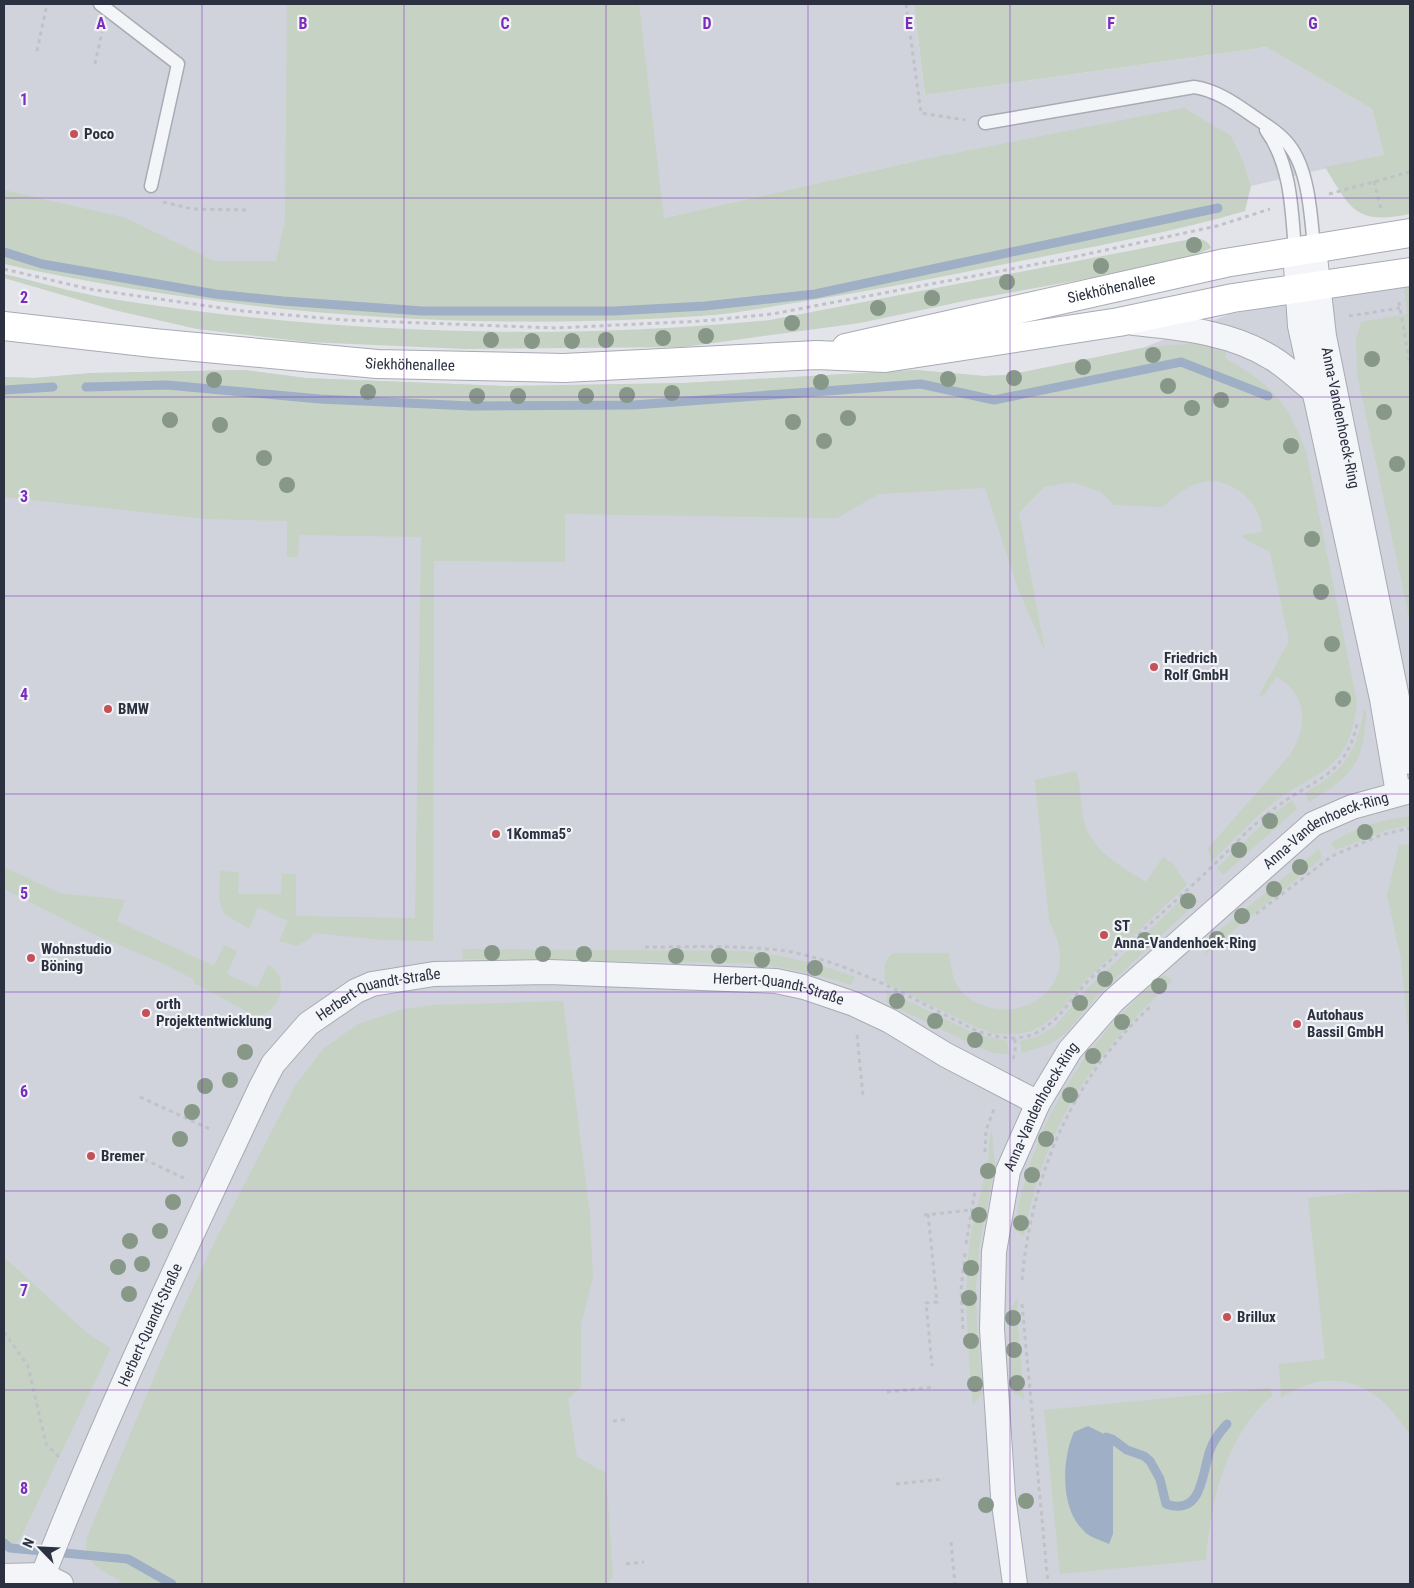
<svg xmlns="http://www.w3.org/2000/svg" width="1414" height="1588" viewBox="0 0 1414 1588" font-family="'Roboto Condensed',sans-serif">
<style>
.built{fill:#d0d3db}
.green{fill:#c6d2c3}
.water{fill:#9fafc6}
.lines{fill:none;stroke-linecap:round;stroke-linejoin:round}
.stream{stroke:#9fafc6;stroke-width:9}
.service-casing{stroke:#a7abb3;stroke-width:15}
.minor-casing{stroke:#a7abb3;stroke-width:26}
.secondary-casing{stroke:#a7abb3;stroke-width:30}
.path{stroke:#c0c2c8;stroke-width:3;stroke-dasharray:4 4;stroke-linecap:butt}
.service{stroke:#f4f5f8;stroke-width:12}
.minor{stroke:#f4f5f8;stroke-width:24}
.secondary{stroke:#fff;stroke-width:28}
.tree{fill:#879888}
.grid{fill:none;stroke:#7b2cbf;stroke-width:1;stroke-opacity:0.55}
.poi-dot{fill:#c55057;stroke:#f1f3f7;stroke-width:2}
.labels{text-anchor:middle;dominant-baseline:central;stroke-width:4.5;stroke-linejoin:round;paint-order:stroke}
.poi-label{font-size:15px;font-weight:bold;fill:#2b3140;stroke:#f1f3f7;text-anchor:start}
.street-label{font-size:15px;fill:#2b3140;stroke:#f1f3f7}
.grid-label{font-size:16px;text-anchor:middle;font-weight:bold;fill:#7b2cbf;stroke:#f1f3f7;stroke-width:4.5;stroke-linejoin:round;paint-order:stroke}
</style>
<rect width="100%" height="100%" fill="#e2e4e9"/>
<path class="built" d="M4,4H914L925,95L1266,47L1372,109L1384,155L1251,186L1244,163L920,160L664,218L276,261L214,274L4,227Z
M1410,283V1584H4V377L34,378L92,373L244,370L306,378L504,386L684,383L916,370L984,376L1008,375L1142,348L1230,314Z"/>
<path class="green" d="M287,4H639L664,218L920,160L1184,108L1231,136L1244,163L1251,186L1245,211C1166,234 1086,248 1005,264C937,278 869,291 800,302C767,307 734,314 700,316C468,332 231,314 4,264V190L126,218L214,261H276L285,220Z
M914,4H1410V214C1356,225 1351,210 1325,167L1384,155L1372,109L1266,47L925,95Z
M1191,239C1200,239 1207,238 1211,248L1179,262L969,300L860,323L684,347L465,349L307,342L197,329L114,310L4,278V274C38,282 72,292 106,298C324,333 550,342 770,320Z
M1410,283V622L1357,374L1356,340L1361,322L1407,314L1404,285Z
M1196,343L1226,351L1225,358C1272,385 1286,400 1306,451L1357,702C1349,778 1314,768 1266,809C1247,825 1230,844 1211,862L1208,848L1289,756C1308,729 1309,694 1276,677L1264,695L1258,697L1289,641L1270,552L1243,538L1242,535L1262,532C1263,503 1229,474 1199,483C1185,487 1174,497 1163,507L1114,505L1101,492L1072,482L1044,487L1019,513L1045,651L1018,589L985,488L879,494L837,518L565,514V562L434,561L433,941L382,940L313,933L311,938L297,946L279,941L288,921L258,907L249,929L224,914L219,900L220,871L239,872L238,894H281L282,874H296V916L415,918L421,537L299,535L298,557H287V521L207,519L4,497V377L34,378L92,373L244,370L306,378L504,386L684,383L916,370L984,376L1008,375L1142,348Z
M1364,710H1366C1365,762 1353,776 1309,802L1305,793C1344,770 1356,755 1364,710Z
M1076,771C1082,788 1080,808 1085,825C1094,853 1124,868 1146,882L1163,857L1172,863L1187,885L1084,982L1061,1010L1046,1023L1032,1031L1017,1034H995L978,1028L885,983C884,971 882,960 894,953H949C951,966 952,982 962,992C967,998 977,1003 985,1006C1017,1018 1059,998 1060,960C1061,945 1055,934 1049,920L1035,780Z
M1292,800L1297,809L1223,875L1217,868L1274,813Z
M1410,816V825L1387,830L1336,850L1331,843C1359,826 1378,821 1410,816Z
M1410,844V1049L1401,959L1387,895L1399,845Z
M1319,849L1322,858L1204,955L1209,939Z
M4,867L59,893L125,900L117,921L214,966L224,945L237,951L227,974L257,988L268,965C292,976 280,1018 253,1015L194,983L193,979L164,964L91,933L4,889Z
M1191,891L1198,901L1097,996L1066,1033L1050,1044L1022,1053L1020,1041L1036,1037L1054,1027L1090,986Z
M463,949L744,951C784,955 818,963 855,977L851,985C814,973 779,966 741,963L462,959Z
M1164,975L1173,980C1091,1058 1045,1123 1024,1236L1014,1229C1017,1215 1019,1199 1024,1184C1046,1103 1098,1027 1164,975Z
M886,990L976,1034L1007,1041L1009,1054L994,1053L978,1047L887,1003Z
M563,1001L590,1214L593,1277L581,1325V1387L568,1399L577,1457L606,1473L613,1576L608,1584H118L120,1580C100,1571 82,1561 87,1537L179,1318L211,1249L295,1086L323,1049L358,1024L403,1009L433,1005Z
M992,1131L995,1166L979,1248L976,1286L977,1332L983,1392L973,1405C968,1353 964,1301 969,1248C972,1219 982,1193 987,1165C990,1154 987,1143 992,1131Z
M1410,1189V1434C1399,1420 1386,1401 1370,1392C1339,1373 1309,1379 1281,1398L1279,1364L1325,1359L1308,1198L1377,1190Z
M4,1257L87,1333L111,1348L21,1537L16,1544L4,1553Z
M1018,1298L1017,1314L1024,1399L1011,1391L1008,1312Z
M1270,1388L1273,1395C1226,1435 1210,1501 1206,1560L1060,1574L1044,1410Z"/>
<path class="water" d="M1088,1426L1102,1433L1113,1445V1534L1109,1544C1100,1540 1088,1537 1082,1529C1060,1507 1062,1458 1074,1432Z"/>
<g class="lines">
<path class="stream" d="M4,252L42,264L215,294L283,301L422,311H614L705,306L815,294L1218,208
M86,387L167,385L320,399L471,406L634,405L921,384L994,400L1181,362L1268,396
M4,390L53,387
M1106,1437L1112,1439L1127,1450L1144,1456L1150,1461L1160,1479L1166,1504C1203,1517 1202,1472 1210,1450C1214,1439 1220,1432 1227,1424
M4,1543L10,1548L128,1559L172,1584"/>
<g class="service-casing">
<path id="service" d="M100,4L178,64L151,186
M985,123L1194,87C1215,90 1233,102 1250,114C1263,123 1279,132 1289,145C1309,170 1311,217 1314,248
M1266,130C1291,164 1292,211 1295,252"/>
</g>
<g class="minor-casing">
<g id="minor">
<path id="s1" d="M1314,248L1324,336L1410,762"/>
<path d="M1295,252L1300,326L1382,699L1398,793"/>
<path d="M1134,323C1181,328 1231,332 1272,358C1287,367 1301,381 1315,392"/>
<path id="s2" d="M43,1575C108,1409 185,1249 261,1087L273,1064L308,1024L356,991L372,984L434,974L549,972L776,981L804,987L854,1004L890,1021L946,1055L1038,1103"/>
<path d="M4,1576L43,1575L61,1584"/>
<path id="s3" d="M1015,1584L1003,1496L992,1329L994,1252L1008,1171L1038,1103L1070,1050L1113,1001L1313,824L1352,807L1410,791"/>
</g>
</g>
<g class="secondary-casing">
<g id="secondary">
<path id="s4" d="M4,326L153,343L377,364L564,368L817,355L885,358L1119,322L1233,298L1410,272"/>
<path id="s5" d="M846,348L1225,263L1410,233"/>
</g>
</g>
<path class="path" d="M906,4L921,113L965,120
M37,51L47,4
M95,64L102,32
M1374,181L1381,210
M1329,194L1410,172
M163,202L193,209L246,210
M4,269L89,289L243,311L345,320L555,328L702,321L772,314L1064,259L1217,226L1270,209
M1399,302L1410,365
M1349,316L1400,308
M1256,914L1332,856L1381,835L1410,828
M645,947C689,947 735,945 779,950C849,960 914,1000 977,1031C995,1037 1018,1042 1036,1033C1060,1021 1071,998 1089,980C1126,945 1164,912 1201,877C1224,856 1245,831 1270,812C1308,780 1345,780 1357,724
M857,1035L863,1096
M1013,1059L1015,1053V1038
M140,1097L212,1130
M985,1152L986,1130L994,1109
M137,1156L188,1180
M928,1214L937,1302L926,1303L932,1366
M924,1215L971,1210
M966,1244L975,1191
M1022,1280C1032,1174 1071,1080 1150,1007
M1022,1304L1048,1584
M963,1329L961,1289L965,1253
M4,1332L28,1366L46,1444L62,1460
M887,1392L935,1387
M613,1421L629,1419
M896,1484L944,1479
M951,1542L955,1584
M626,1564L644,1562"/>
<use href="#service" class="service"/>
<use href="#minor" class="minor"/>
<use href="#secondary" class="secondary"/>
</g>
<g class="tree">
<circle cx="1194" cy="245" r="8"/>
<circle cx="1101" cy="266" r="8"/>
<circle cx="1007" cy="282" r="8"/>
<circle cx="932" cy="298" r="8"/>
<circle cx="878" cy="308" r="8"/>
<circle cx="792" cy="323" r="8"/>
<circle cx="706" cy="336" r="8"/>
<circle cx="663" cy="338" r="8"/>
<circle cx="491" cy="340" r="8"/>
<circle cx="606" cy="340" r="8"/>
<circle cx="532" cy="341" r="8"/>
<circle cx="572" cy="341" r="8"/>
<circle cx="1153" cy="355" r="8"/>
<circle cx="1372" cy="359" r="8"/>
<circle cx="1083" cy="367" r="8"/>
<circle cx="1014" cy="378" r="8"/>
<circle cx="948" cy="379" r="8"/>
<circle cx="214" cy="380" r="8"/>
<circle cx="821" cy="382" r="8"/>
<circle cx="1168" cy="386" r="8"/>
<circle cx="368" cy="392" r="8"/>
<circle cx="672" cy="393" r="8"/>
<circle cx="627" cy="395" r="8"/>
<circle cx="477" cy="396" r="8"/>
<circle cx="518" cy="396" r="8"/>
<circle cx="586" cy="396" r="8"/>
<circle cx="1221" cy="400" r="8"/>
<circle cx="1192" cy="408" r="8"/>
<circle cx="1384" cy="412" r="8"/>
<circle cx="848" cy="418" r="8"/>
<circle cx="170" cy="420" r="8"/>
<circle cx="793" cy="422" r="8"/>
<circle cx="220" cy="425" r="8"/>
<circle cx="824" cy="441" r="8"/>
<circle cx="1291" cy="446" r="8"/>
<circle cx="264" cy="458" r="8"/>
<circle cx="1397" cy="464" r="8"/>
<circle cx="287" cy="485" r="8"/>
<circle cx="1312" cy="539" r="8"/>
<circle cx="1321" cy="592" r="8"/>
<circle cx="1332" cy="644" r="8"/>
<circle cx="1343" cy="699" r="8"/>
<circle cx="1270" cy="821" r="8"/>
<circle cx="1365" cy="832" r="8"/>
<circle cx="1239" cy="850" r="8"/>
<circle cx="1300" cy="867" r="8"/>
<circle cx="1274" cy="889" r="8"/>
<circle cx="1188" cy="901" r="8"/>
<circle cx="1242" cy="916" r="8"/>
<circle cx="1217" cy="939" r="8"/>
<circle cx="1145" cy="940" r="8"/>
<circle cx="492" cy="953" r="8"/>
<circle cx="543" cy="954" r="8"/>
<circle cx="584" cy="954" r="8"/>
<circle cx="676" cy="956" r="8"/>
<circle cx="719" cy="956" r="8"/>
<circle cx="762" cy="960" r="8"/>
<circle cx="815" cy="968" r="8"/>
<circle cx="1105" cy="979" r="8"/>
<circle cx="1159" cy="986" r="8"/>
<circle cx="897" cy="1001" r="8"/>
<circle cx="1080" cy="1003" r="8"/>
<circle cx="935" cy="1021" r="8"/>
<circle cx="1122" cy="1022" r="8"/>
<circle cx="975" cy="1040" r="8"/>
<circle cx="245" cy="1052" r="8"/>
<circle cx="1093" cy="1056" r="8"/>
<circle cx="230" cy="1080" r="8"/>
<circle cx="205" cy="1086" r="8"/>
<circle cx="1070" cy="1095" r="8"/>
<circle cx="192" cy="1112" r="8"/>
<circle cx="180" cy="1139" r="8"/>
<circle cx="1046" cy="1139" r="8"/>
<circle cx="988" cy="1171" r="8"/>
<circle cx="1032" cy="1175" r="8"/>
<circle cx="173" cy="1202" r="8"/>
<circle cx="979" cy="1215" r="8"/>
<circle cx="1021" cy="1223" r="8"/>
<circle cx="160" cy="1231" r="8"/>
<circle cx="130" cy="1241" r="8"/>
<circle cx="142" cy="1264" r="8"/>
<circle cx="118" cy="1267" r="8"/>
<circle cx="971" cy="1268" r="8"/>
<circle cx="129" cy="1294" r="8"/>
<circle cx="969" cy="1298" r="8"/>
<circle cx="1013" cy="1318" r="8"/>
<circle cx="971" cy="1341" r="8"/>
<circle cx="1014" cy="1350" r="8"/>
<circle cx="1017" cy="1383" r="8"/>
<circle cx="975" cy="1384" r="8"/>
<circle cx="1026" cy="1501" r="8"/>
<circle cx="986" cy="1505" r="8"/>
</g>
<path class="grid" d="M202,4V1584M404,4V1584M606,4V1584M808,4V1584M1010,4V1584M1212,4V1584M4,198H1410M4,397H1410M4,596H1410M4,794H1410M4,992H1410M4,1191H1410M4,1390H1410"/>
<g class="poi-dot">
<circle cx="74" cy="134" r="5"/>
<circle cx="1154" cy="667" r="5"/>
<circle cx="108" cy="709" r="5"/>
<circle cx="496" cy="834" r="5"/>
<circle cx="1104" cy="935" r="5"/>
<circle cx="31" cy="958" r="5"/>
<circle cx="146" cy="1013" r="5"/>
<circle cx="1297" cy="1024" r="5"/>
<circle cx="91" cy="1156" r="5"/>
<circle cx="1227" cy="1317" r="5"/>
</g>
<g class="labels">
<g class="poi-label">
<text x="84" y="134">Poco</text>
<text x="1164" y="658">Friedrich<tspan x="1164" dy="17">Rolf GmbH</tspan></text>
<text x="118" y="709">BMW</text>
<text x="506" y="834">1Komma5°</text>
<text x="1114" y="926">ST<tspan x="1114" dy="17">Anna-Vandenhoek-Ring</tspan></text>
<text x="41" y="949">Wohnstudio<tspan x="41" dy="17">Böning</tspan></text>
<text x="156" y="1004">orth<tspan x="156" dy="17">Projektentwicklung</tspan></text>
<text x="1307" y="1015">Autohaus<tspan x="1307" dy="17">Bassil GmbH</tspan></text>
<text x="101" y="1156">Bremer</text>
<text x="1237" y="1317">Brillux</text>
</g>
<g class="street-label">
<text stroke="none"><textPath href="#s5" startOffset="272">Siekhöhenallee</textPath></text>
<text stroke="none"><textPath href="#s4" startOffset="408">Siekhöhenallee</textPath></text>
<text stroke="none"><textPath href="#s1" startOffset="172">Anna-Vandenhoeck-Ring</textPath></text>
<text stroke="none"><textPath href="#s3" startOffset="892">Anna-Vandenhoeck-Ring</textPath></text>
<text stroke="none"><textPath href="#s2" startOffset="1098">Herbert-Quandt-Straße</textPath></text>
<text stroke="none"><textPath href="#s2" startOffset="692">Herbert-Quandt-Straße</textPath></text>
<text stroke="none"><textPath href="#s3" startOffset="488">Anna-Vandenhoeck-Ring</textPath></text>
<text stroke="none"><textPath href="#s2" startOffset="272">Herbert-Quandt-Straße</textPath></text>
</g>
</g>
<g class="grid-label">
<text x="101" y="29">A</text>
<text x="303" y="29">B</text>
<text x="505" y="29">C</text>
<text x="707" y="29">D</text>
<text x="909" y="29">E</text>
<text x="1111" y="29">F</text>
<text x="1313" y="29">G</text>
<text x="24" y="105">1</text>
<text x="24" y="303">2</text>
<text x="24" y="502">3</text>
<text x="24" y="700">4</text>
<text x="24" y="899">5</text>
<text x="24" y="1097">6</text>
<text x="24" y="1296">7</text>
<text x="24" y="1494">8</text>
</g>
<rect width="1414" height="1588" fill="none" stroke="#2b3140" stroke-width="10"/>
<g transform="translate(40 1548) rotate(294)" stroke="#f1f3f7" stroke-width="4" paint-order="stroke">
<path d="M0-4L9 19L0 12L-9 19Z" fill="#2b3140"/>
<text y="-8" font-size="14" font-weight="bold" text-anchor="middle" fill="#2b3140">N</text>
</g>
</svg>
